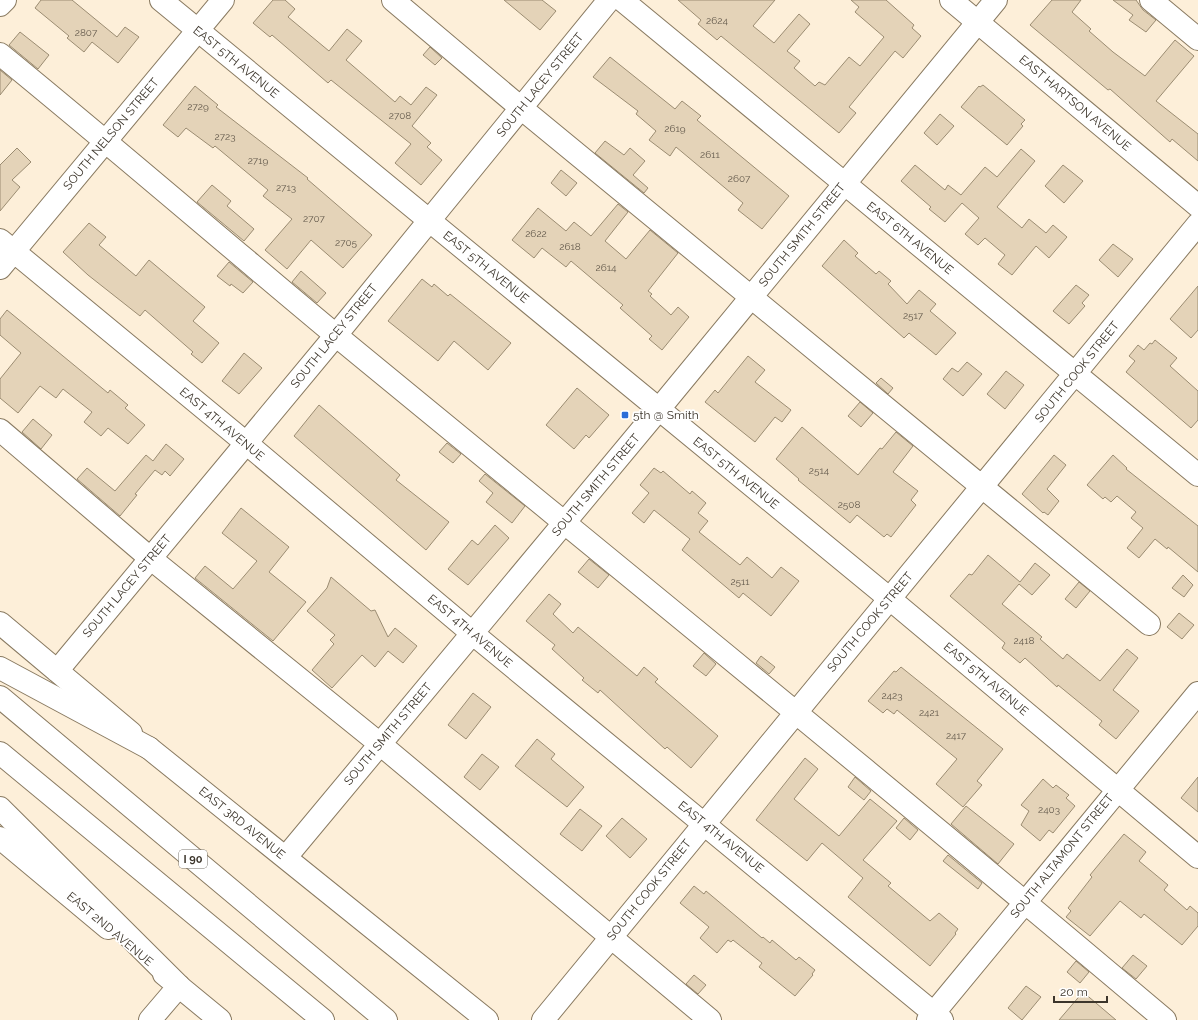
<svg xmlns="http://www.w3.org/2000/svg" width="1198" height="1020" viewBox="0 0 1198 1020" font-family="Raleway,sans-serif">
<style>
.building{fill:#e4d3b8;stroke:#9b8c72}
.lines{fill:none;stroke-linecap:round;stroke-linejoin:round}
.minor-casing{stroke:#897a61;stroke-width:24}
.major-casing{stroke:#897a61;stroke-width:24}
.highway-casing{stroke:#897a61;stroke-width:24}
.minor{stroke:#fff;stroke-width:22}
.major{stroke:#fff;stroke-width:22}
.highway{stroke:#fff;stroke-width:22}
.poi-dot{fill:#2b6dd9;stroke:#fff;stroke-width:1.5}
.labels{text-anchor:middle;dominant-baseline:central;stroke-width:3.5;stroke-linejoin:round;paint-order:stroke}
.number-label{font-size:10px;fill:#665c4e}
.shield{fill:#fff;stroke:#76726b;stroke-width:1}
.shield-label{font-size:11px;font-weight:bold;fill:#3c352b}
.street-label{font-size:12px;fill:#3c352b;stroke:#fff}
.poi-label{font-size:12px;fill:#3c352b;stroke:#fff;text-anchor:start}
</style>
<rect width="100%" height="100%" fill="#fdefd9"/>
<path class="building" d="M41,0H72L117,37L125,27L139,37L118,63L92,42L84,52L67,38L69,36L35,8Z
M273,0H285L295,9L288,17L329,51L347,29L362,41L346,60L395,102L400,96L411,105L426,87L437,95L412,126L431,143L427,147L442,160L421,185L395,163L411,144L331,80L328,83L272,35L270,37L253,23Z
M504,0H542L556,11L540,30Z
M678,0H775L753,26L774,43L799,14L810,24L787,51L800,61L794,68L815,86L819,82L825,85L849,57L860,66L884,37L855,12L859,7L851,0H886L914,25L912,28L921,36L903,58L895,51L849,107L856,113L839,133L721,36L717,40L698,24L701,20Z
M1052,0H1081L1072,12L1091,29L1089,31L1113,52L1145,76L1175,40L1194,56L1156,101L1198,134V161L1172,139L1170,142L1110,89L1108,90L1030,25Z
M1113,0H1136L1143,10L1156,20L1146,32L1129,20L1133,15Z
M20,32L49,55L38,69L9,45Z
M430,47L442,58L435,65L423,55Z
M610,57L675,109L682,101L701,116L697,120L789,196L762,229L738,210L743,203L676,147L670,156L649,140L656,131L636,114L638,111L593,77Z
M0,70L12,80L0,95Z
M983,85L1025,120L1021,124L1023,126L1007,145L961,107L979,86L980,87Z
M195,86L218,105L216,107L308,178L307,179L372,235L343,268L311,240L287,269L265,250L292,219L263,196L268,190L215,146L213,148L186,128L178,137L163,125Z
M940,114L954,126L937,145L924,133Z
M605,141L624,155L630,148L645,161L633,175L648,188L644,193L595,153Z
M17,148L31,162L12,180L20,187L0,211V165Z
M1021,149L1035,161L997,207L1022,228L1029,219L1046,233L1053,225L1067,237L1049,258L1036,246L1012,275L998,264L1005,255L985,238L978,245L965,234L979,218L962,203L945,222L929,209L931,207L901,181L915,165L945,190L948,185L961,195L985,167L997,177Z
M1063,165L1083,181L1064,203L1045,186Z
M561,170L577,183L566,196L551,183Z
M212,185L231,201L227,206L254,229L244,241L197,202Z
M618,204L628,212L605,241L626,259L650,230L678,253L648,291L652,294L650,296L671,315L678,307L689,317L662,350L649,339L652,336L620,308L623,305L571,261L566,267L542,248L534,258L512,240L538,208L566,231L574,222L591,236Z
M89,223L106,237L99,245L136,276L149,260L205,307L193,321L219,343L202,363L191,354L193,352L145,310L140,316L88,275L63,252Z
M844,240L858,253L855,256L876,274L879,271L891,281L888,284L907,304L919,290L936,304L930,311L956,333L936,355L909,333L904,338L822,266Z
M1113,244L1133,259L1118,277L1099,260Z
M229,262L253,282L243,293L231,284L230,286L217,276Z
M301,271L326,293L317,303L292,282Z
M422,279L432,287L434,284L448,296L450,294L511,343L488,370L454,341L438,361L388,321Z
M1076,285L1089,295L1082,303L1085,306L1069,324L1053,311Z
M1198,286V330L1191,338L1170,319Z
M7,310L108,393L110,390L128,405L125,408L145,425L128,444L108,428L101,436L84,422L92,412L63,389L56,398L40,386L18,413L0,398V379L21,353L0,335V319Z
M1155,340L1177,358L1170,366L1198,391V420L1191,428L1126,372L1135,361L1129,356L1138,345L1144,350L1150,343L1152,344Z
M244,353L262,368L239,394L222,381Z
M748,356L765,370L755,382L791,410L782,422L775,417L755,442L705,402L715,390L718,393Z
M967,362L982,374L963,396L943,379L952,368L958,372Z
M1006,371L1024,385L1005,409L987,394Z
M881,378L893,388L888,394L876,383Z
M577,388L609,415L589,438L586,435L574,449L546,425Z
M860,402L873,413L861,427L848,416Z
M319,405L400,475L396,480L449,522L426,550L294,436Z
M33,419L52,435L41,449L22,432Z
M802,427L858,475L880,448L882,449L896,432L913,446L893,472L918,491L911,500L916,505L891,537L887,534L884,537L857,515L850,523L798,480L799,479L776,459Z
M447,443L461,454L453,463L439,452Z
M166,444L184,459L170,476L165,471L162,475L155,470L135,494L137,495L120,516L77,479L87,468L115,491L146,455L153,461Z
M1054,455L1066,465L1047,489L1059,501L1048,515L1044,512L1043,513L1022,494Z
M1113,455L1127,468L1126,469L1198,526V572L1168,547L1167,549L1155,539L1139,558L1127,548L1143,528L1131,518L1136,512L1117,496L1111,502L1105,497L1103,499L1087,485Z
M654,468L661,473L663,471L690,494L692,491L706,503L698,513L708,521L699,532L740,565L747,557L772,578L781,567L799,581L771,616L743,593L739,598L682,550L690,539L654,510L644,523L632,513L649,493L640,485Z
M485,474L525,506L512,523L486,502L493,493L479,481Z
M241,508L289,547L269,572L306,602L273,641L195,578L205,566L233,589L257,561L222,533Z
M495,525L509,538L468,585L448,569L472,540L478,545Z
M988,555L1020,582L1035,563L1050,575L1032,595L1019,584L1002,604L1042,637L1040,639L1063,659L1067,654L1100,681L1127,649L1138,658L1113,690L1139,711L1116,739L1099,725L1102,721L1058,685L1057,687L1025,658L1020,663L1002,648L1005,643L950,596L969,574L972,575Z
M589,559L609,575L598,588L578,572Z
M1183,575L1193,585L1184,597L1172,588Z
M331,577L371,611L375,610L388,637L395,628L417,646L403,663L388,651L375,667L362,655L332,688L312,670L334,644L330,640L335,635L307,611L327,588Z
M1079,582L1090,591L1076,608L1065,599Z
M549,594L561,604L553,614L573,633L578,627L637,676L644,667L658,679L655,682L718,736L691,768L667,747L665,749L600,690L598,693L582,680L584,678L552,649L555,645L526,621Z
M1179,613L1194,625L1182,639L1167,627Z
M704,653L716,664L706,676L693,666Z
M761,656L775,667L769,674L756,663Z
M901,667L1003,749L977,781L982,785L963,807L936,784L957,759L897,710L894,714L887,709L883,713L868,701L894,671L896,672Z
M473,693L491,707L466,739L448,725Z
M537,739L555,754L551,759L584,787L567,807L515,766Z
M482,754L499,767L480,790L464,777Z
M805,758L818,769L794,799L839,836L870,799L897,821L863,860L891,883L888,886L930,921L939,913L958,929L955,933L956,934L930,966L848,897L863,878L822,843L807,861L756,820Z
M855,777L871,791L864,800L848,787Z
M1198,777V812L1181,798Z
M1043,779L1053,788L1056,785L1069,795L1066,798L1075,806L1053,833L1049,830L1040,841L1021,825L1029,811L1021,805Z
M966,806L1014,844L998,864L951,824Z
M580,809L602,826L582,851L560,834Z
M622,818L647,839L630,858L606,836Z
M904,818L918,830L910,840L896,828Z
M1124,834L1146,852L1139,861L1168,885L1164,890L1187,910L1190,906L1198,913V926L1182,945L1144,914L1141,918L1120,901L1090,936L1066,917L1071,911L1068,908L1092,877L1090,875Z
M948,855L982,883L978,889L943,861Z
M694,886L704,894L706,891L762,938L763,937L770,943L772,940L796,960L799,957L815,970L812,974L813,975L795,996L759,967L762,963L733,940L731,942L728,940L717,953L700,938L709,927L680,903Z
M1133,955L1147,966L1136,979L1122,968Z
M1076,961L1089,972L1080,983L1067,972Z
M694,975L706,985L698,994L686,984Z
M1026,986L1041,997L1022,1020L1008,1008Z
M1083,992L1116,1020H1059Z"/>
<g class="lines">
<g class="minor-casing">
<path id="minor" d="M161,0L890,599L1198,857
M393,0L521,108L1149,624
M622,0L1198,475
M951,0L1198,206
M1151,0L1198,39
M0,5L5,0
M0,54C114,147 225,243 338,337C614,564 892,789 1165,1020
M0,240L246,443L472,633L942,1020
M0,268L223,0
M0,430L150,558L380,744L710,1020
M0,623L131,733
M57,671L336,335L609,0
M0,838L108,928
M286,857L659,409L996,0
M164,974L220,1020
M150,1020L179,986
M543,1020L1198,224
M928,1020L1198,693"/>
</g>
<g class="major-casing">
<path id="major" d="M149,748L487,1020"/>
</g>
<g class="highway-casing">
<path id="highway" d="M0,668L149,748
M0,697L386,1020
M0,753L323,1020
M0,808L179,986"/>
</g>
<use href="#minor" class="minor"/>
<use href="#major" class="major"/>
<use href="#highway" class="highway"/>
</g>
<rect class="poi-dot" x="621" y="411" width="8" height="8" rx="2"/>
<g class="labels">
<g class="number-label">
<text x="717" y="20">2624</text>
<text x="86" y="32">2807</text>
<text x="198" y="106">2729</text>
<text x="400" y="115">2708</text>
<text x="675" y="128">2619</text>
<text x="225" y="136">2723</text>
<text x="710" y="154">2611</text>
<text x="258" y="160">2719</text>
<text x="739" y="178">2607</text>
<text x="286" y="187">2713</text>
<text x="314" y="218">2707</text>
<text x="536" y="233">2622</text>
<text x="346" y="242">2705</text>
<text x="570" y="246">2618</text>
<text x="606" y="267">2614</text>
<text x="913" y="315">2517</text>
<text x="819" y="470">2514</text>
<text x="849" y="504">2508</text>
<text x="740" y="581">2511</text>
<text x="1024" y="640">2418</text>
<text x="892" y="695">2423</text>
<text x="929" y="712">2421</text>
<text x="956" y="735">2417</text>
<text x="1049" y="809">2403</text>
</g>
<rect class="shield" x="179" y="850" width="28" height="18" rx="3"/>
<g class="shield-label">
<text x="193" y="859">I 90</text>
</g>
<g class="street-label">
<text transform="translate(236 62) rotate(39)">EAST 5TH AVENUE</text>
<text transform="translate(540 85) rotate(-51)">SOUTH LACEY STREET</text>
<text transform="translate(1075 103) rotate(40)">EAST HARTSON AVENUE</text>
<text transform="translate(111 134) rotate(-50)">SOUTH NELSON STREET</text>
<text transform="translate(802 235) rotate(-51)">SOUTH SMITH STREET</text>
<text transform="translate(910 238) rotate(39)">EAST 6TH AVENUE</text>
<text transform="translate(486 267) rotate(39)">EAST 5TH AVENUE</text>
<text transform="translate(334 336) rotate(-51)">SOUTH LACEY STREET</text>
<text transform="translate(1077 372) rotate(-51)">SOUTH COOK STREET</text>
<text transform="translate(222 424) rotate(40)">EAST 4TH AVENUE</text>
<text transform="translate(736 473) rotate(39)">EAST 5TH AVENUE</text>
<text transform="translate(596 485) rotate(-50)">SOUTH SMITH STREET</text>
<text transform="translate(127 586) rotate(-50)">SOUTH LACEY STREET</text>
<text transform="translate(870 622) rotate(-50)">SOUTH COOK STREET</text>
<text transform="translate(470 631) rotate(40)">EAST 4TH AVENUE</text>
<text transform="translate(986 679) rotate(40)">EAST 5TH AVENUE</text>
<text transform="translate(388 734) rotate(-50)">SOUTH SMITH STREET</text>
<text transform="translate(242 823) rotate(39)">EAST 3RD AVENUE</text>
<text transform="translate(721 837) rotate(39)">EAST 4TH AVENUE</text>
<text transform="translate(1062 856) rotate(-51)">SOUTH ALTAMONT STREET</text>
<text transform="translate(649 890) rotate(-51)">SOUTH COOK STREET</text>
<text transform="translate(110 929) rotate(40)">EAST 2ND AVENUE</text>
</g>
<g class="poi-label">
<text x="633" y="415">5th @ Smith</text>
</g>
</g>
<path d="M1054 996v6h53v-6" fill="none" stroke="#3c352b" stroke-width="2"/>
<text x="1060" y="996" font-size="12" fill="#3c352b" stroke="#ffffff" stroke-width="3" paint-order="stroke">20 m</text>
</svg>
